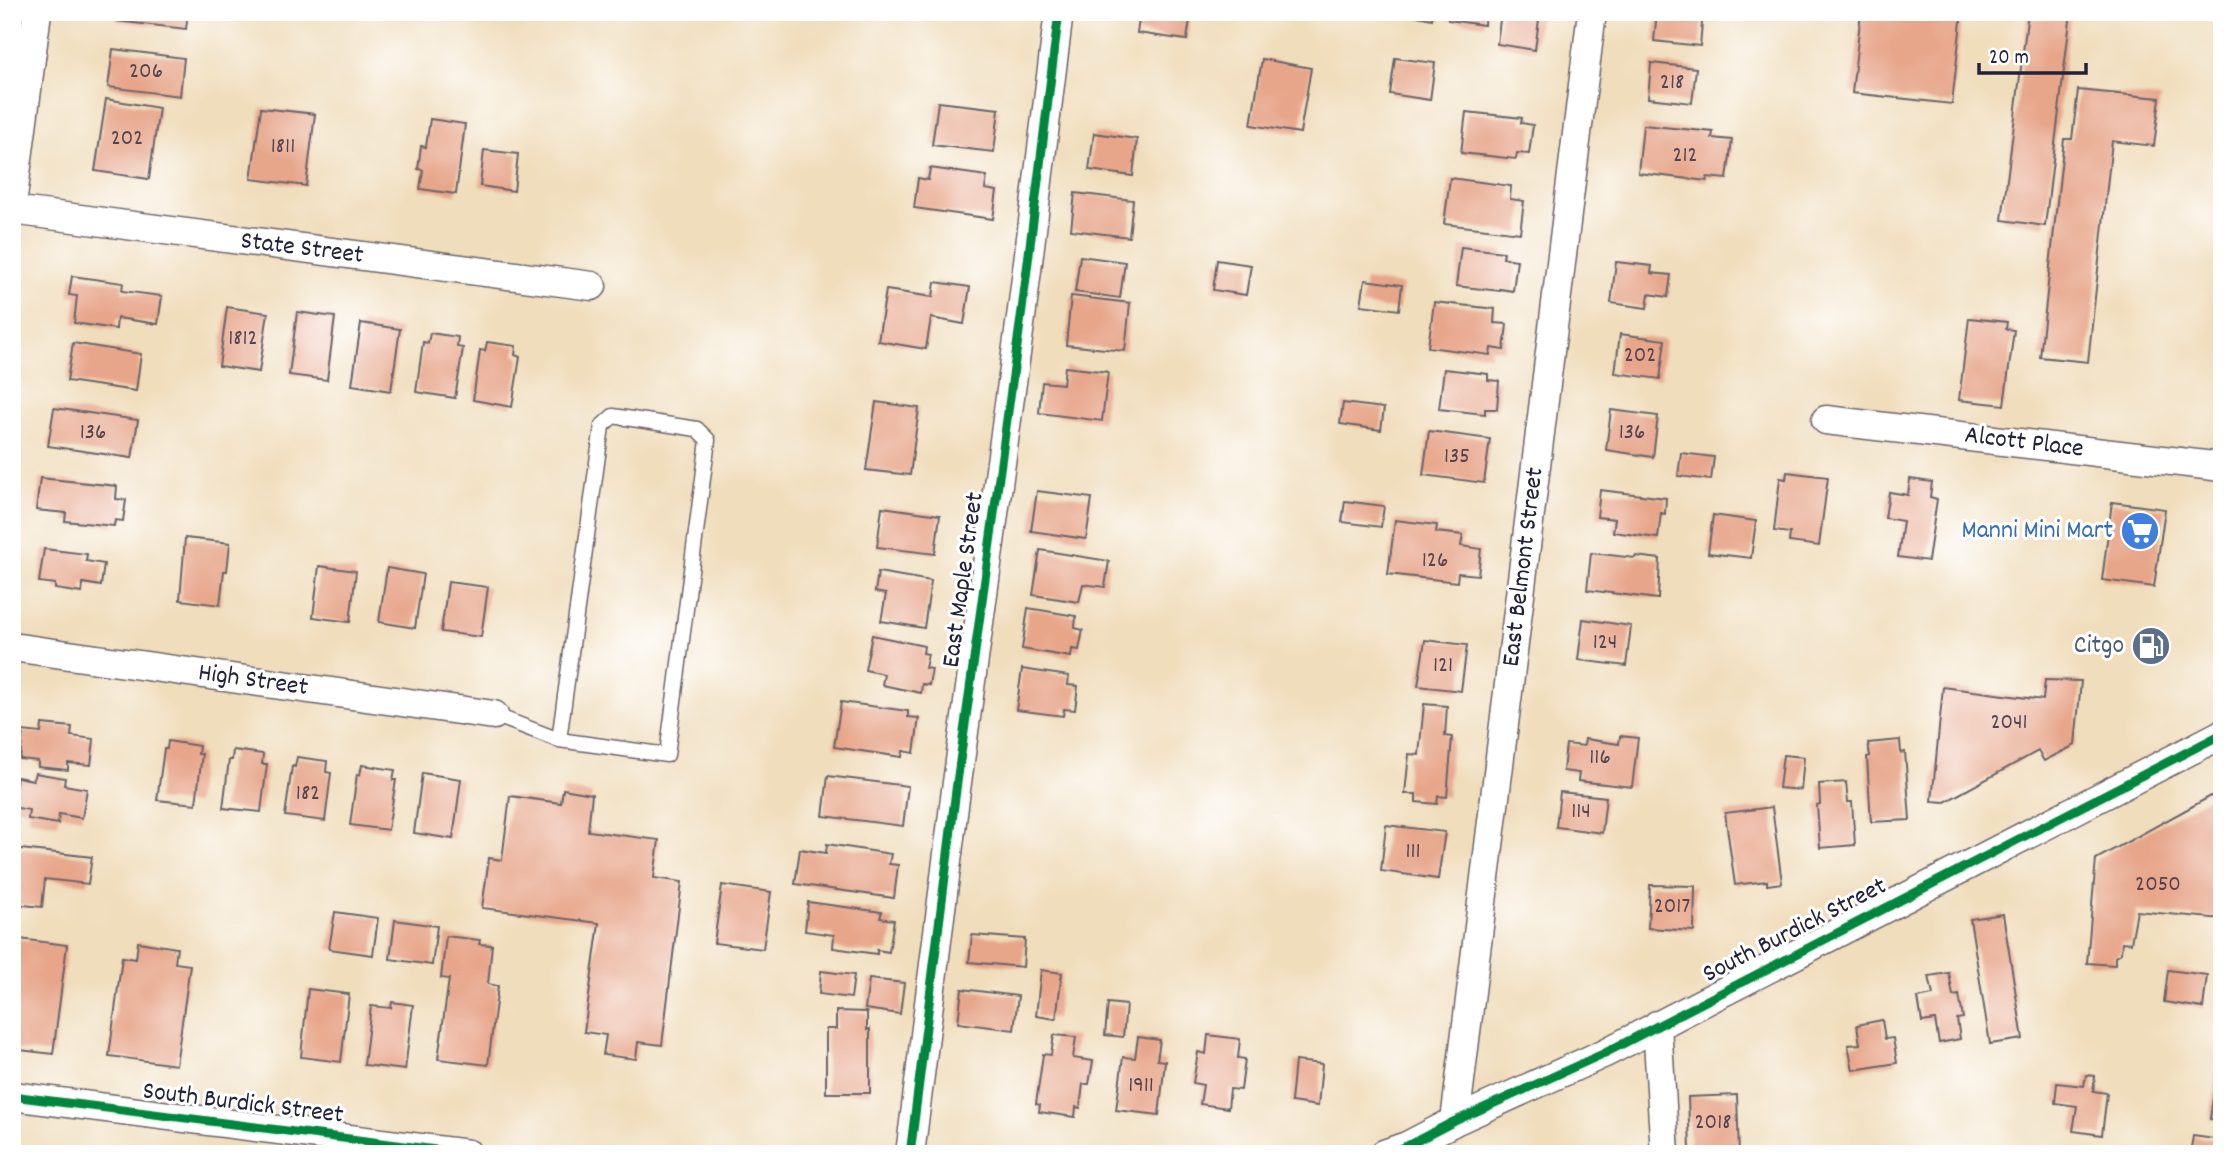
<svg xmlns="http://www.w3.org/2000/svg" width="2234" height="1166" viewBox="0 0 2234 1166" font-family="Dekko,sans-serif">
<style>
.building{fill:#e7a68a}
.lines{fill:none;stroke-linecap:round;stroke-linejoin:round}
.lane-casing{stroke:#6a6368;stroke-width:17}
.street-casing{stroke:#6a6368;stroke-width:31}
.lane{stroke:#fff;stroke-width:14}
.street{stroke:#fff;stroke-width:28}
.cycleway-casing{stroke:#fff;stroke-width:13}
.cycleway{stroke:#00873e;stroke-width:9}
.labels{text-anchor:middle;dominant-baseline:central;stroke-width:6;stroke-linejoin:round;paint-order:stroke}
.number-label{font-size:23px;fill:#53434f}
.street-label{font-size:26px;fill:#22223b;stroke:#fff}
.shop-label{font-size:26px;fill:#366cbe;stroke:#fff;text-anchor:end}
.service-label{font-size:26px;fill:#4e5e75;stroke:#fff;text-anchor:end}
</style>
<rect width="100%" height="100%" fill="#fff"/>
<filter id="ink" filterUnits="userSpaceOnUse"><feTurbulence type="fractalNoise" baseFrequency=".0143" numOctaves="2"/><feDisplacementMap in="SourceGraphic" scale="14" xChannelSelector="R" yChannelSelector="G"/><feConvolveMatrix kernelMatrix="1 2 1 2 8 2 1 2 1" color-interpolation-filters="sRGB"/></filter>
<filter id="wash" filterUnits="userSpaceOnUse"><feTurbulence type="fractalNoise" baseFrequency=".00686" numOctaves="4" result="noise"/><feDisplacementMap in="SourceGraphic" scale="28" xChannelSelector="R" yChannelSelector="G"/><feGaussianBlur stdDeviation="1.57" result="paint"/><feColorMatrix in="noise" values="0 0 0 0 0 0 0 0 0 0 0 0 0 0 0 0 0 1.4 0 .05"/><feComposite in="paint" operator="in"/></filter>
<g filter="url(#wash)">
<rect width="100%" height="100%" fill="#f0ddbc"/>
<g id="blocks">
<path class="building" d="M118,12H188L186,29L117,21Z
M1140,12H1191L1187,40L1137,33Z
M1399,12H1433L1432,19Z
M1449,12H1485L1484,25L1448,20Z
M1501,12H1540L1535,50L1497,44Z
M1657,12H1703L1700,46L1654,41Z
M1861,12H1962L1952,104L1852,93Z
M2028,12H2071L2045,226L2002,220Z
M113,49L184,58L180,96L108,87Z
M1395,58L1435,63L1430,100L1390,94Z
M1262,59L1311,68L1300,133L1251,125Z
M1651,63L1696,68L1692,103L1648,98Z
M2078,90L2160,98L2154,146L2112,141L2088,362L2040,357L2064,139H2072Z
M106,99L159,108L149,179L95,171Z
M938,102L999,109L994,152L932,145Z
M261,108L315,114L306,186L251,179Z
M1466,112L1522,118L1521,123L1533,125L1529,154L1517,153L1516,159L1461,153Z
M430,119L465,124L456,194L420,189L423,170L418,169L421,146L426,147Z
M1643,125L1713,132L1712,138L1732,140L1727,179L1707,177V181L1638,173Z
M1094,133L1137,139L1133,176L1089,170Z
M484,150L518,154L514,191L480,186Z
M930,168L987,176L985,189L997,191L993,219L914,208L918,178L928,180Z
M1450,178L1511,186L1510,199L1524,201L1520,233L1444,224Z
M1075,193L1133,200L1129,237L1071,230Z
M1461,247L1504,252L1503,258L1517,260L1513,291L1500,289V291L1456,286Z
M1080,256L1125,262L1120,298L1075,292Z
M1217,260L1251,265L1246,295L1213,290Z
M1616,262L1652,266L1651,273L1671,275L1668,297L1649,294L1647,308L1611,303Z
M72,276L123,283L122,291L162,296L158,324L117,318L116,329L74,323L77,296L69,295Z
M1365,280L1402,285L1399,310L1361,305Z
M935,282L970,287L964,324L931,318L926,349L878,341L886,290L933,297Z
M1071,296L1130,303L1125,351L1066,345Z
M1434,302L1495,309L1494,323L1507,324L1504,350L1491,348L1490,355L1428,347Z
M227,307L268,313L259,372L219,366Z
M297,312L335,317L327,380L289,375Z
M1969,318L2007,322L2006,329L2014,330L2004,405L1959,400Z
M361,323L400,329L391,391L352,385Z
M430,333L458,337L457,347L463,348L455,398L416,392L423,342L428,343Z
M1620,334L1665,340L1660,379L1615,373Z
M487,342L516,346L515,355L520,357L512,407L473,400L480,350L485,351Z
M73,343L141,354L136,391L67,381Z
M1065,367L1108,372L1102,421L1039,413L1042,382L1063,384Z
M1444,369L1488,374V380L1499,381L1497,409H1485V414L1439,409Z
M876,402L919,408L910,475L866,470Z
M1343,403L1384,408L1381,430L1340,424Z
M54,408L138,420L132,458L48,446Z
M1611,410L1658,416L1653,457L1606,450Z
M1429,431L1490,439L1484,483L1423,475Z
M1681,453L1714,457L1711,480L1678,476Z
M1787,472L1828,477L1819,546L1789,542L1790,533L1774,531L1780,478L1786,479Z
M40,478L117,486L116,499L126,500L123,521L115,520L114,526L65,521L66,513L36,510Z
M1910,479L1932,482L1930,497L1937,499L1928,561L1898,557L1903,521L1885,518L1889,492L1908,495Z
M1600,490L1666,498L1665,514L1661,513L1658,538L1613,532L1615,519L1597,517Z
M1037,491L1092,498L1086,539L1031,531Z
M1345,501L1384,506L1381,527L1342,522Z
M2112,502L2165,509L2154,587L2102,580Z
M882,507L940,515L935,554L877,547Z
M1713,515L1756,521L1751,558L1708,553Z
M1395,520L1437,525L1436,532L1463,535L1461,546L1481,549L1478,575L1458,573L1457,582L1388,574Z
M185,538L230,543L227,571H224L220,605L180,600Z
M44,549L87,554L86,561L104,564L101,586L83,583L82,593L55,589V584L39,582Z
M1040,550L1109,561L1105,587L1083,584L1079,602L1033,595Z
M1591,553L1635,558L1636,556L1660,559L1658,599L1587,590Z
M319,566L356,571L350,622L313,617Z
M387,568L423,574L415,628L379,622Z
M878,572L931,581L924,628L881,621L886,594L875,592Z
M448,582L488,587L481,637L441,632Z
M1028,608L1076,616L1075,628L1083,630L1079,650L1072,649L1071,657L1022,649Z
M1583,619L1631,626L1626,666L1578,660Z
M872,635L924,646L923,653L928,654L925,668L932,669L929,685L922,684L921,693L882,685L884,674L865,670Z
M1425,640L1467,645L1461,691L1418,686Z
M1022,669L1069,676L1068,685L1078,686L1075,710L1064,709L1063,716L1016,710Z
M2045,680L2081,681L2075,745L2044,761L2038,751L1945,802L1932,801L1943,687L2043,700Z
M841,702L908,711V717L919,718L914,753L903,751L902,757L834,747Z
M1424,704L1447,706L1445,736L1452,737L1447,797L1438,796L1437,804L1416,802V794H1405L1409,754L1419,755Z
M42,724L72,727L71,736L94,739L91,765L68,763V770L38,767V761L20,759L23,731L41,733Z
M1620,736L1638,738L1632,787L1578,781L1579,773L1563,771L1566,744L1584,746L1585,739L1619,744Z
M1900,740L1901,753L1905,752L1910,820L1871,822L1867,757L1870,756L1868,743Z
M168,741L199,746L198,754H202L196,804L157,800L164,749H167Z
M233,750L263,754L262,764H267L261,812L223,808L229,760H232Z
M1783,755L1804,757L1801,790L1779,788Z
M297,757L327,761L326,772L331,773L325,821L285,816L292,766L295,767Z
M362,765L395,770L393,780H396L388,830L350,825L357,774L360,775Z
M35,773L65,778L64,785L87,789L82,818L59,814L58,824L28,819L29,810L12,807L17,777L33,780Z
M422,773L461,779L453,839L414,833Z
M828,776L908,786L903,826L823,816Z
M1846,782L1848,802H1852L1855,845L1820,848L1817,805L1820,804L1819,784Z
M563,789L592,794L588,831L659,840L654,878L682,882L662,1045L638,1042L636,1059L603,1055L606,1035L584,1032L599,923L482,908L489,858L502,860L510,796L561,803Z
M2222,790V919L2137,911L2131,943L2122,942L2121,953L2115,957V965L2087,963L2096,859Z
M1560,792L1606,797L1602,833L1556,827Z
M1772,807L1782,883L1767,885V881L1735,885L1725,813Z
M1386,825L1445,832L1438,879L1381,871Z
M827,844L891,854L889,864L898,865L894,898L795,884L800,849L826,853Z
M12,848L92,857L88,884L45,879L42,907L14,904L18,877L12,876Z
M722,885L771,892L763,949L714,943Z
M1650,885L1695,886L1694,931L1648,928Z
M808,902L882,912L880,918L894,920L889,952L877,950V954L833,948L834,935L805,931Z
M335,912L378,918L373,955L329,949Z
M2003,914L2023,1039L1990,1044L1970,919Z
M395,920L437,926L432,965L390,959Z
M972,935L1025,939L1023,967L969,962Z
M446,936L480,940L479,944L492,945L488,984L498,986L488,1065L438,1059L449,979L441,978Z
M12,938L67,945L53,1054L12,1049Z
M138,942L177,948L175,963L190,965L176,1065L109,1056L122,957L136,959Z
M1041,970L1062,973L1056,1019L1036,1016Z
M2168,970L2207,975L2203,1008L2164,1002Z
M821,971L854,975L851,998L819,994Z
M1949,973L1953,996L1959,995L1963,1018L1957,1019L1960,1039L1939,1043L1935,1020L1922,1022L1918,998L1933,995L1929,976Z
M869,979L904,983L900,1014L865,1009Z
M308,989L349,994L341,1062L301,1057Z
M962,989L1018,996L1014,1030L958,1023Z
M392,1002L413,1005L405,1070L364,1065L371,1006L391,1008Z
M1108,1003L1126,1005L1123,1037L1105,1035Z
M836,1011L867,1012V1030L870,1029V1093H826V1029H836Z
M1882,1020L1885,1039L1893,1038L1897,1063L1853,1070L1848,1045L1860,1044L1857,1025Z
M1054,1035L1076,1037L1073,1058L1093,1061L1089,1084H1083L1080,1108L1076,1107L1075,1117L1039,1112L1040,1105L1036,1104L1043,1054L1051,1055Z
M1208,1035L1240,1039L1238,1058L1245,1059L1241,1090L1230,1089L1228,1108L1200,1104L1203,1085L1193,1083L1198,1052L1206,1054Z
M1138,1037L1160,1040L1157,1060L1165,1061L1159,1115L1116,1110L1123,1057L1135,1058Z
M1295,1061L1322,1064L1318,1106L1291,1102Z
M2217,1070H2222V1121L2210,1119Z
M2086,1075L2095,1076L2093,1091L2107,1093L2102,1135L2073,1131L2077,1106L2055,1103L2057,1083L2084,1086Z
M1737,1095L1739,1154H1695V1149H1690L1688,1097Z
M2193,1136L2222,1140V1154H2190Z"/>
</g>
</g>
<g filter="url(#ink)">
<use href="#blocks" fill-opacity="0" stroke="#6a6368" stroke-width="2"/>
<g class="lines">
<g class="lane-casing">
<path id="lane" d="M494,715L559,740L667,755L708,440L697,429L613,416L602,426L559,740"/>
</g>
<g class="street-casing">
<path id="street" d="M12,205L37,12
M12,210L592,286
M1826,420L2222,467
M12,647L494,715
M1657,1025L1665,1154
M12,1096L468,1154
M1455,1121L1592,12
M910,1154L956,790L1022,310L1059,12
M1384,1154L1407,1146L1455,1121L1605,1053L2222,734"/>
</g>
<use href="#lane" class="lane"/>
<use href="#street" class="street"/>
<g class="cycleway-casing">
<path id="cycleway" d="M12,1096L468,1154
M910,1154L956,790L1022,310L1059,12
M1384,1154L1407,1146L1455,1121L1605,1053L2222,734"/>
</g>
<use href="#cycleway" class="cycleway"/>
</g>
</g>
<defs>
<g id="supermarket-disc" transform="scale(2.0125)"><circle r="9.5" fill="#3f7fe0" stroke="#fff"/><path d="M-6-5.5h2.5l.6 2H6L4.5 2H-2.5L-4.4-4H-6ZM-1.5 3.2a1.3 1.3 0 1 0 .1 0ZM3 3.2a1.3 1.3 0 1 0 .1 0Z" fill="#fff"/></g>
<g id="fuel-disc" transform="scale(2.0125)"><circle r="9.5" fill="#5c6f8a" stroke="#fff"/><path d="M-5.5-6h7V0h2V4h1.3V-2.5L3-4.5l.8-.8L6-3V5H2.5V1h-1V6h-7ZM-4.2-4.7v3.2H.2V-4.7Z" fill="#fff"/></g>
</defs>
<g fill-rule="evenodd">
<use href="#supermarket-disc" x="2140" y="531"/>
<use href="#fuel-disc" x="2151" y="646"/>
</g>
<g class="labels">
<g class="number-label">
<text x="146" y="72">206</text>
<text x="1672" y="83">218</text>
<text x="127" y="139">202</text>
<text x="283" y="147">1811</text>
<text x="1685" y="156">212</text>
<text x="243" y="339">1812</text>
<text x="1640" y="356">202</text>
<text x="93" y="433">136</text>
<text x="1632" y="433">136</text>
<text x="1457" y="457">135</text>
<text x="1435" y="561">126</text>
<text x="1605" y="643">124</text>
<text x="1443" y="666">121</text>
<text x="2009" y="723">2041</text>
<text x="1600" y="758">116</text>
<text x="308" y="794">182</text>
<text x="1581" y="812">114</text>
<text x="1413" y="852">111</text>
<text x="2158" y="885">2050</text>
<text x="1672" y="907">2017</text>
<text x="1141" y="1086">1911</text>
<text x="1713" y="1123">2018</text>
</g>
<g class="street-label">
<text transform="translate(302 249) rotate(7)">State Street</text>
<text transform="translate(2024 443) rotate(7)">Alcott Place</text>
<text transform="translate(1524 567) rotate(-83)">East Belmont Street</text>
<text transform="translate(964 580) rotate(-82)">East Maple Street</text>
<text transform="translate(253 681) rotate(8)">High Street</text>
<text transform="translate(1795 931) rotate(-27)">South Burdick Street</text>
<text transform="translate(243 1104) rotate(7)">South Burdick Street</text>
</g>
<g class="shop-label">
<text x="2113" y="531">Manni Mini Mart</text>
</g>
<g class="service-label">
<text x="2124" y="646">Citgo</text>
</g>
</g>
<rect width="2234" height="1166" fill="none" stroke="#fff" stroke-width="42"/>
<path d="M1979 63v10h107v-10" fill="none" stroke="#22223b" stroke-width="3.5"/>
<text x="1989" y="63" font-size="21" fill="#22223b" stroke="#ffffff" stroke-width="5" paint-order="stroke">20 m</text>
</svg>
